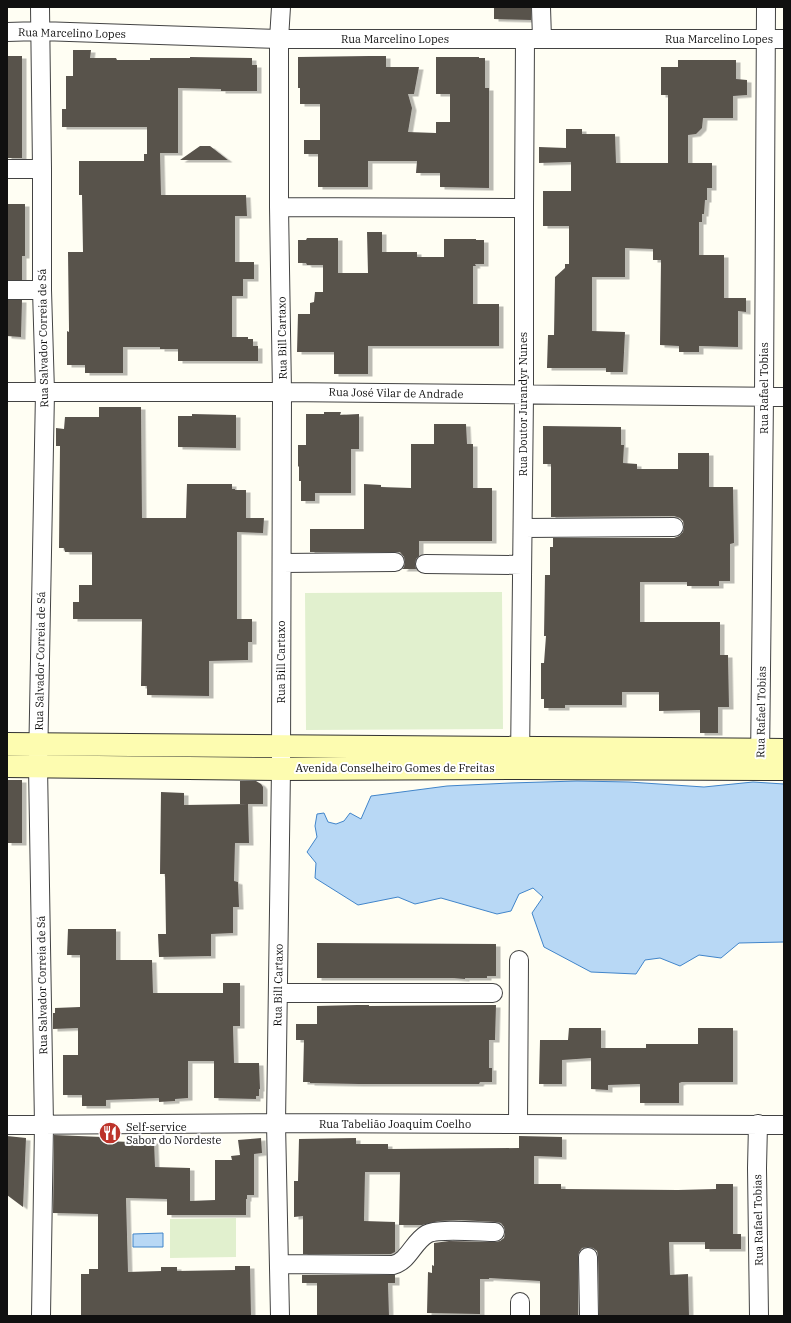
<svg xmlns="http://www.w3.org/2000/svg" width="791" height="1323" viewBox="0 0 791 1323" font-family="'IBM Plex Serif',serif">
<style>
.pitch{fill:#e1f0ce}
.water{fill:#b8d8f5;stroke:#4185ca}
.building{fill:#58524c;filter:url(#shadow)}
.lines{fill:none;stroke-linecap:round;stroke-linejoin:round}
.street-casing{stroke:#434343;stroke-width:20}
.secondary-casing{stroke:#323232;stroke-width:24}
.street{stroke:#fff;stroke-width:18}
.secondary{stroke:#fdfcb0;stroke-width:22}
.labels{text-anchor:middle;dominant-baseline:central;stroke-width:4;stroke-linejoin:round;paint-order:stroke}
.street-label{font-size:11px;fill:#101010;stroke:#fff}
.poi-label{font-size:11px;fill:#101010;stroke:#fff;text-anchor:start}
</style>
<defs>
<filter id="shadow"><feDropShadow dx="4.5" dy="2.5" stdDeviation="0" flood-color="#0004"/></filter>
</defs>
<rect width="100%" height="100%" fill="#fffef3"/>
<path class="pitch" d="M502,592L503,729L306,730L305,593Z
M236,1218V1257L170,1258V1219Z"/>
<path class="water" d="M577,781L629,782L704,787L753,782L784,784V942L739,943L721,958L699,955L680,966L660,958L645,960L636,974L591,972L544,947L532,913L543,897L533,888L519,894L511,911L497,914L441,898L415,904L398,897L358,905L315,878L316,863L307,852L317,837L315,826L317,814L324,813L328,822L336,824L344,821L350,813L361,819L371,796L447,786L510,783Z
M163,1233V1247H133V1234Z"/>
<path class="building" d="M494,7H531V20L494,19Z
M73,50H91L90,58H116L117,60H150V58H190V57L252,58V65H257V91H221V89L178,88V153H160L161,195H246L247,216H235V262H254V279H243V296H232V337H248V339H253V346H258V361H178V349H160V347H123V373H85V365H67V331L69,332V329L68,252H83L82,195H79V161H144V154H147V127H62V109H66V76H73Z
M7,56H22V158H7Z
M369,56H386V67H419L414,94H408L412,108L408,132L436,133V122H450V94H436V57H479V58H485V88H489V188L440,187V173H416L417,161H368V187H318V154H304V140H320V104H300V88H298V57Z
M678,60H736V79L747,80V95L733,96V118H703L702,128L696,134L688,135V163H712V188H707V200H705L704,214H702V222H699V255H724V298H746V312L738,311V347L699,346V352H679V346L660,345L661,260H653V249L625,248V277H592V331L625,332L623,372H606V368H547L548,335H554L555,277L565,268V264H569V226H543V191H571V162L539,163V147L566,148V129H582V134H615L616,163H668V95H661V67H678Z
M200,146H210L228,160H180Z
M7,204H25V256H22V280H7Z
M367,232H382V252H417V257H444V239H476V240H484V264H475L476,266H473V304H499V346H368V374H334V352H297L298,314H310V303L314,302L315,292H323V265H307L306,263H298V240H306L307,238H338V273H368Z
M7,300H22L21,337L7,336Z
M99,407H141L142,518H186L187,484H232V489H235V490H246V518H264L263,533L237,532V619H252V642H248V660L209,661V696L147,695V686H141L142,619H73V602H79V585H92V552H65L64,548H59L60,446H56V428L64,429L65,417H99Z
M324,412H341L340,415L359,414V449H351V493H315V501H301V481H299V466L298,467V445H306V414H324Z
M192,414L236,415V448L178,447V416H192Z
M434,424H466L467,444H473V488H492V541H419V556L416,559L415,564L416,569H402L404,567L405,562L404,557L400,552H310V529H364V484L381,485V487L411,488V444H434Z
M543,426L621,427V445H624L623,463L637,464V469H678V453H709V487H733L734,543L730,544V581H719V586H687V582H640V622H720V655H728L729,707H718V733H700V710L659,711V692H622V705H565V708H544V699H541V663H544L546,636H544L545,575H550V547H553V538H674L679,536L683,532L684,527L683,521L680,518L674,516L551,517V464H543Z
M7,780H22V843H7Z
M240,781H256L261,784L263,787V804H240Z
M161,792L184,793V805L248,804L249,843H235L234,881L238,882L239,907H233V933L211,934V956L159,957L158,934H166L165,874H160Z
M68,929H116V960H152L153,993H223V983H240V1026H233L234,1063H259L260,1089H259V1096H256V1099L214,1098V1061H188V1098L175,1099V1101L159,1102V1098L106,1100V1106H82V1095H63V1055H78V1028L53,1029V1013H55V1008L80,1007V955H67Z
M317,943L496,944V976H487V978H465V979L453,978H317Z
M357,1005H369V1006L496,1005L495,1040H489V1068H492V1082H480L479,1084H359L310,1083V1082H303L304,1040H296V1024H317V1006Z
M569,1028H601V1048H646V1044H698V1028H733V1082H682L679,1083V1103H640V1084L608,1085V1090L591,1089V1058L562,1060V1084H539L540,1040H568Z
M54,1135L102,1137V1141L132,1142V1140L154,1141L155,1167L190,1168V1201L215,1200V1160H232L231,1156L240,1155L238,1140L261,1138L262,1153L254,1154V1195H247V1199H246V1215H167V1199L126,1198L128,1272L161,1271V1267H177V1271L235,1270V1266H250L251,1316H81V1274H89V1269H98V1214L53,1213Z
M7,1136L26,1138L23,1207L7,1195Z
M519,1136L562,1137V1157L534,1156V1184H561V1189L678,1190L716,1189V1184H733V1234H741V1249H705V1242H669L670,1275L688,1274L689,1316H599L598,1256L597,1251L593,1248L588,1247L582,1248L579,1252L578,1257V1316H540V1281L489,1278V1279H480V1314L427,1313L428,1272L432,1273V1265L434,1266V1243L449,1241L495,1242L500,1241L504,1238L505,1233L504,1227L501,1223L496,1222L460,1220L439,1221L422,1225H399L400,1172H365L364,1221L395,1222V1252L391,1254H303V1216L294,1217V1181H298L299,1139L356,1138V1144H388V1149L519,1148Z
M302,1275H395V1283H388L389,1316H317V1283H302Z"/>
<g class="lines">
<g class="street-casing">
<path id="street" d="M40,7L42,169V290L45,392L38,766L44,1125L41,1316
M541,7L542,39
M7,32L40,31L279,39H784
M7,169H42
M279,207L524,208
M7,290H42
M7,392H282L784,397
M523,528L674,527
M282,563L395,562
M425,564L522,565
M520,761L524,395V208L525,39
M760,762L764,397L766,7
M278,993H493
M518,1124L519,960
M758,1124L757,1168L759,1316
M7,1125L276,1123L784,1125
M588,1257L589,1316
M280,1264L393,1265C409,1261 413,1242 427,1234C437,1228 481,1232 495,1232
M520,1302V1316
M280,1316L276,1123L281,769L282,392L279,207V39L281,7"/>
</g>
<g class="secondary-casing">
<path id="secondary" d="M7,744L784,750
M7,766L281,769L519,768L784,769"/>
</g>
<use href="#street" class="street"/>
<use href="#secondary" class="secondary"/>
</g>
<defs>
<g id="restaurant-disc" transform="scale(1.15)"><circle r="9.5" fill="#bd332a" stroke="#fff"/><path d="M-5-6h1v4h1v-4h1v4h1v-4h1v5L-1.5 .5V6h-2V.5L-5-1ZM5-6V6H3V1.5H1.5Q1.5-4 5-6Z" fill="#fff"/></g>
</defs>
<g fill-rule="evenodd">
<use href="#restaurant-disc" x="110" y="1133"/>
</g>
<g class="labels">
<g class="street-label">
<text transform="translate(72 33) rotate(1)">Rua Marcelino Lopes</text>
<text x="395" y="39">Rua Marcelino Lopes</text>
<text x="719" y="39">Rua Marcelino Lopes</text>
<text transform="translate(43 338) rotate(-91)">Rua Salvador Correia de Sá</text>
<text transform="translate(282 338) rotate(-91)">Rua Bill Cartaxo</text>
<text transform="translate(764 388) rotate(-90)">Rua Rafael Tobias</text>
<text transform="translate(396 393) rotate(1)">Rua José Vilar de Andrade</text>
<text transform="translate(523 404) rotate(-90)">Rua Doutor Jurandyr Nunes</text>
<text transform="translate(40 661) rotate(-89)">Rua Salvador Correia de Sá</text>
<text transform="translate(281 662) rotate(-90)">Rua Bill Cartaxo</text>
<text transform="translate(761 712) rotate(-89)">Rua Rafael Tobias</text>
<text x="395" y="768">Avenida Conselheiro Gomes de Freitas</text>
<text transform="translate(42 985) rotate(-91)">Rua Salvador Correia de Sá</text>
<text transform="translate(278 985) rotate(-89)">Rua Bill Cartaxo</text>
<text x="395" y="1124">Rua Tabelião Joaquim Coelho</text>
<text transform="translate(758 1220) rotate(-91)">Rua Rafael Tobias</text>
</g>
<g class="poi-label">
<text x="126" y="1127">Self-service<tspan x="126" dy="13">Sabor do Nordeste</tspan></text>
</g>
</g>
<rect width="791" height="1323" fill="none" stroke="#101010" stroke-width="16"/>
</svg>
